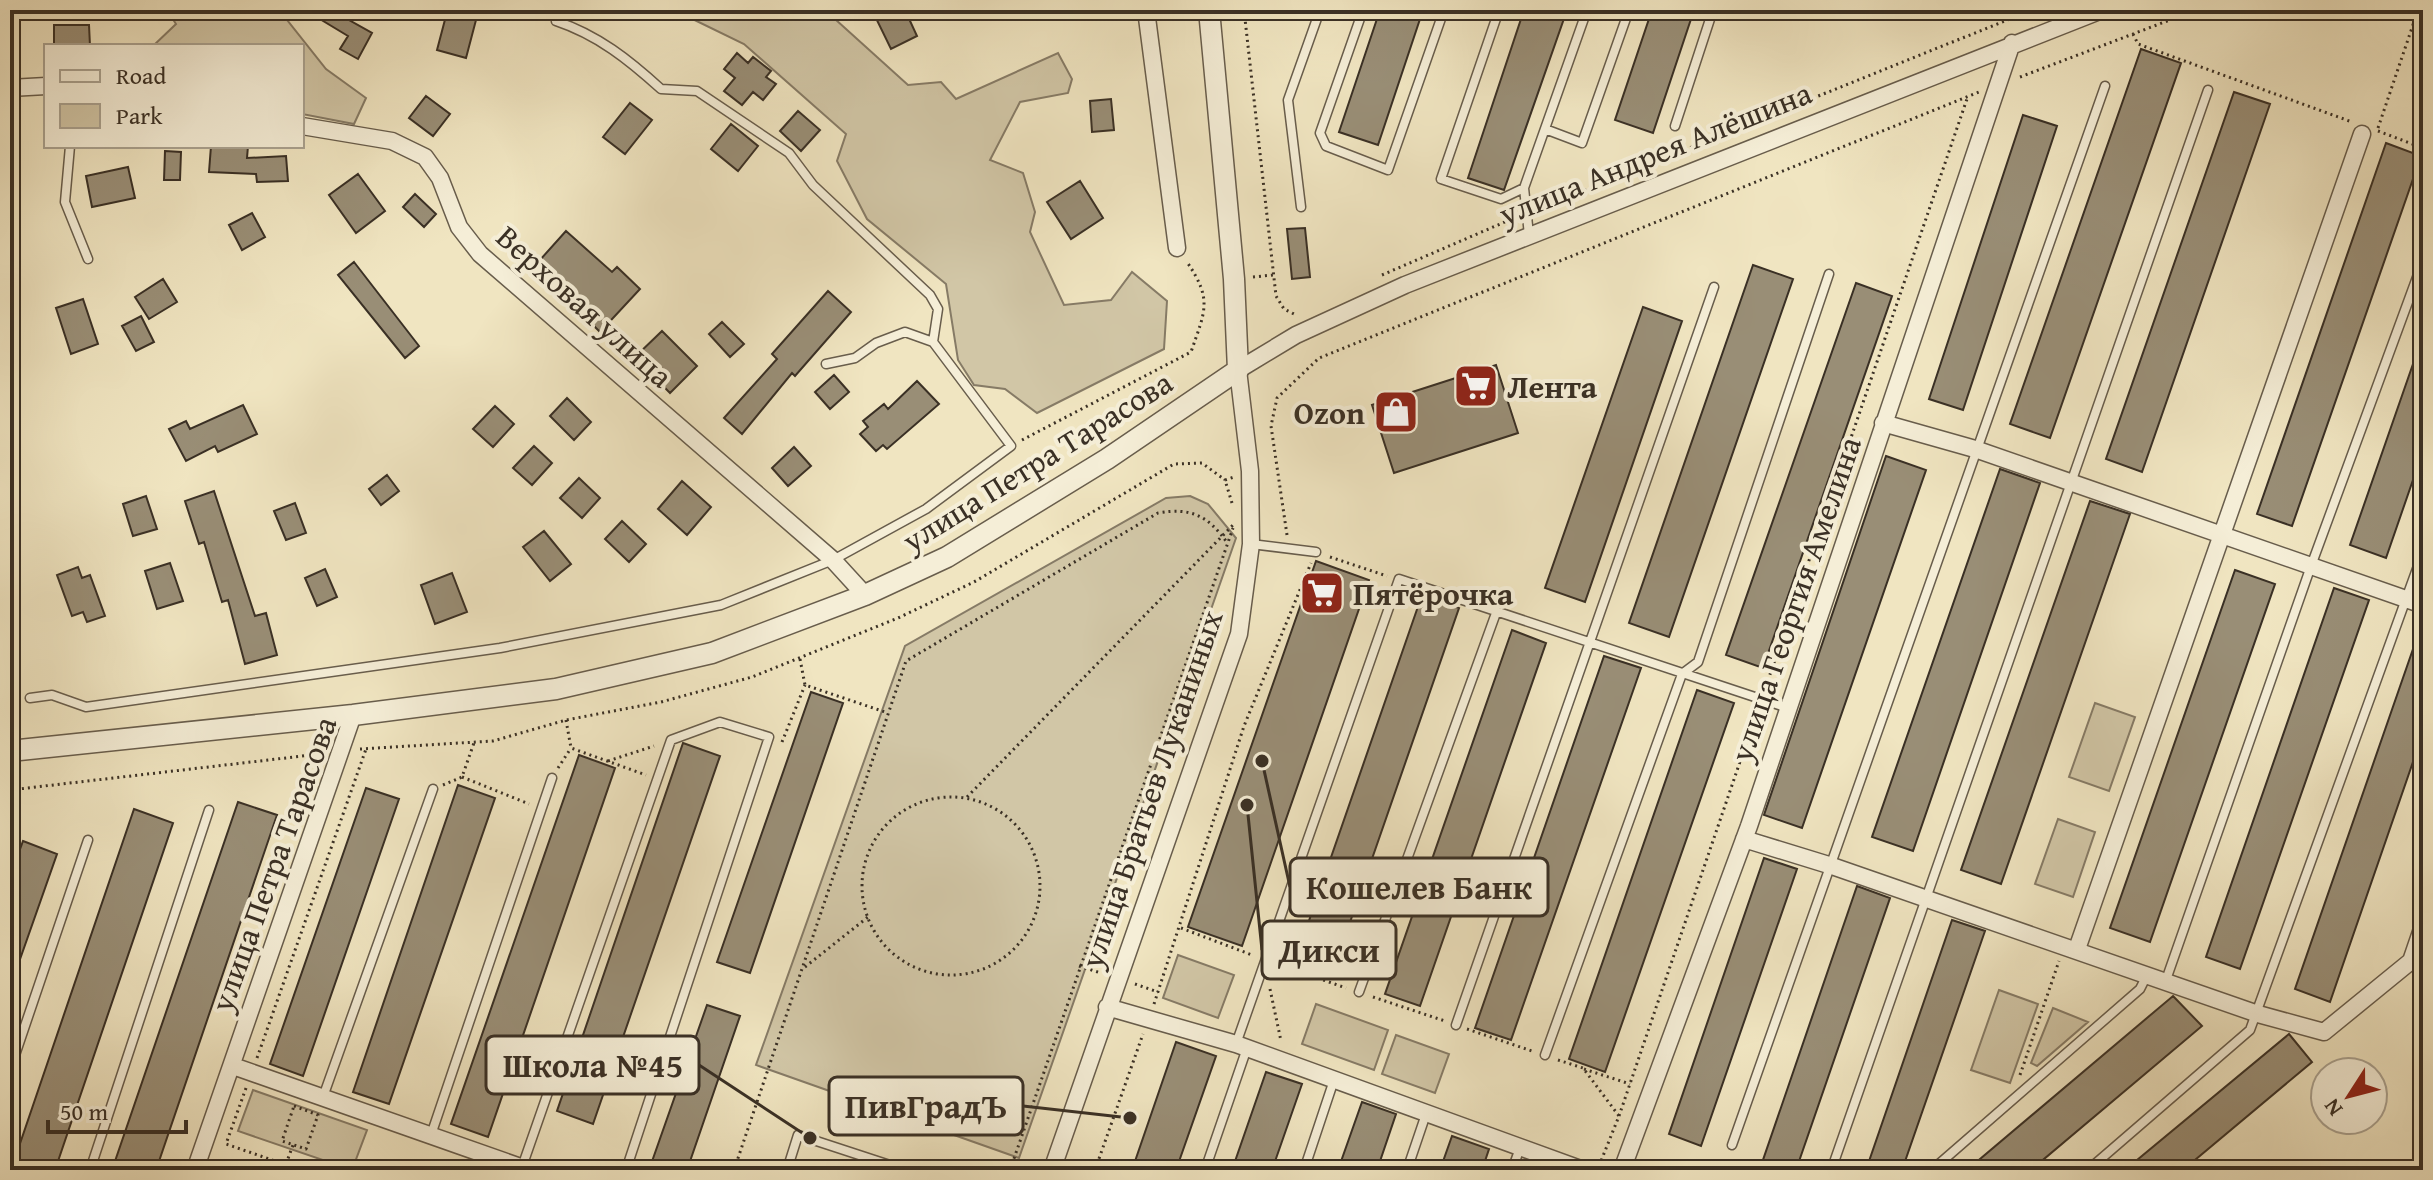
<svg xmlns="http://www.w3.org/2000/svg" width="2433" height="1180" viewBox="0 0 2433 1180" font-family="'Gentium Book Plus',serif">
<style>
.green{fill:#d1c6a6;stroke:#867b66;stroke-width:2}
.building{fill:#998e76;stroke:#3a3025;stroke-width:2}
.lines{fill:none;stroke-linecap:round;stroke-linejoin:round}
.service-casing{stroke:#685d4c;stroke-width:11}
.minor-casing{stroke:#685d4c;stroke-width:19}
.tertiary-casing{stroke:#685d4c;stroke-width:23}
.path{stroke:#3a3025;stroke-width:3;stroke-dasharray:2 4;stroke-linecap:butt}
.service{stroke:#f5eed7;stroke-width:8}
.minor{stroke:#f5eed7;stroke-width:16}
.tertiary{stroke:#f5eed7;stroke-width:20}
.labels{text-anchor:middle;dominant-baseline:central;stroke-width:8;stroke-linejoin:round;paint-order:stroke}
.street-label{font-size:32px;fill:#3a3025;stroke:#f5eed7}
.poi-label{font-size:32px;font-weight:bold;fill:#3a3025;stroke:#f5eed7;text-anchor:start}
.leader{fill:none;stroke:#3a3025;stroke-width:3}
.callout-dot{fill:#3a3025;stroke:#f5eed7;stroke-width:3}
.callout{fill:#f5eed7;stroke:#3a3025;stroke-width:3}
.callout-label{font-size:34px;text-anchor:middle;font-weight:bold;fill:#3a3025}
</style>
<rect width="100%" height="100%" fill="#f0e5c1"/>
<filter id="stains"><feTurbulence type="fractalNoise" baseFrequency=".0025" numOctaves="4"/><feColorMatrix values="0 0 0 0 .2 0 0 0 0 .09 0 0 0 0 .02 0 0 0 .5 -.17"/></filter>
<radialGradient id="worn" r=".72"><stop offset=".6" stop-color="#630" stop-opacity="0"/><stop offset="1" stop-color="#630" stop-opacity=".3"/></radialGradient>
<path class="green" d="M167,10H283L284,16L326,69L366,98L354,124L302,114V46H153L176,24Z
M674,10H825L908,85L941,82L956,99L1058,53L1072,79L1068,93L1020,102L990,160L1023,173L1035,212L1030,232L1064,305L1111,300L1132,272L1167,301L1164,349L1037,413L1005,389L974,385L958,360L946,284L867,219L837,161L846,134L744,44Z
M1190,496L1208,504L1236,538L1019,1158L756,1065L905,646L1166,498Z
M2095,703L2135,717L2109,791L2069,777Z
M2058,819L2095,832L2073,897L2035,884Z
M1178,955L1234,975L1218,1018L1163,998Z
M1999,990L2038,1004L2010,1083L1971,1070Z
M1316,1004L1388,1030L1374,1070L1302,1044Z
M2053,1008L2088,1022L2037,1066L2031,1063Z
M1396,1035L1449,1054L1435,1093L1382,1074Z
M253,1090L367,1130L352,1170L238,1131Z"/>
<path class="building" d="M305,10H331L372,33L358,59L340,49L348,36Z
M872,10H905L917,36L891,49Z
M1380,10H1423L1378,145L1339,132Z
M1524,10H1567L1504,190L1468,178Z
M1652,10H1694L1653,133L1615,120Z
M447,12L476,20L466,58L437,50Z
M54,25H89L90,46H54Z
M2141,49L2181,63L2050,438L2010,424Z
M737,53L748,63L753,57L771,71L766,77L776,84L763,100L753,92L742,105L724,91L735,78L724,69Z
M2234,92L2270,104L2142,472L2106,459Z
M426,96L450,114L433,136L409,118Z
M1111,99L1114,130L1092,132L1090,101Z
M630,103L652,120L625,154L603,137Z
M798,111L820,130L801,151L780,131Z
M2023,115L2057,126L1963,410L1929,399Z
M731,124L758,146L738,171L711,149Z
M2386,143L2421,156L2292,526L2257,514Z
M211,146H248L247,158L286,156L288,181L257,182L256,174L209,172Z
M165,151L181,152L180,180H164Z
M128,167L135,198L92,207L86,176Z
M358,174L385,211L356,233L329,195Z
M1080,181L1103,218L1071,239L1047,202Z
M415,194L436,214L424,227L403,207Z
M252,213L265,237L242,250L229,225Z
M1305,228L1310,277L1292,279L1287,229Z
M566,231L612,272L617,267L640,289L600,332L577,309L581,305L553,278L547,284L531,270Z
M354,262L419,346L405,358L338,275Z
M1753,265L1793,279L1669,637L1629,623Z
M163,279L177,302L149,319L135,297Z
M1856,283L1892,296L1763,668L1726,655Z
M828,291L851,312L795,376L792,373L742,434L724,418L777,359L772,354Z
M83,299L98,344L71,354L56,308Z
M1643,307L1682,321L1585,602L1545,588Z
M141,316L154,342L136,351L122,326Z
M722,322L744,344L730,357L709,334Z
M662,331L697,366L670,393L635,357Z
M2421,341L2423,451L2386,558L2350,545Z
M1496,365L1518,433L1394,473L1372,405Z
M834,375L849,392L830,409L815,392Z
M917,381L939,404L887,449L883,445L876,451L860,434L868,427L863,421L884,404L888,409Z
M567,398L591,422L574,440L550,416Z
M243,405L257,434L218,452L215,446L186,461L169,429L186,421L190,429Z
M495,406L514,424L493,447L473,429Z
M534,446L552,463L532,485L513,468Z
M794,447L811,466L788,486L772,468Z
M1886,456L1926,470L1802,828L1764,815Z
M2000,469L2040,483L1913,851L1872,837Z
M387,475L399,491L381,505L369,489Z
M579,478L600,498L582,518L560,498Z
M682,481L711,507L687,535L658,509Z
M214,491L255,616L266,613L277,655L245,664L228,600L222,602L204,542L199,544L185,501Z
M146,496L157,529L133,536L123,504Z
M2090,501L2130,514L2001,884L1961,870Z
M295,503L306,533L286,540L274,511Z
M622,521L646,544L629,562L605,539Z
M544,531L571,564L550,581L523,547Z
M1316,561L1369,580L1242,946L1188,927Z
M170,563L183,601L157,609L145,571Z
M78,567L82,578L90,575L105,616L87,622L83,612L72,616L57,575Z
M325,569L337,597L317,606L305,578Z
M2235,570L2275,584L2150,942L2110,928Z
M452,573L467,612L435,624L421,585Z
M2334,588L2369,600L2240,969L2206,957Z
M1422,595L1459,608L1331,977L1294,964Z
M2421,626L2423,733L2330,1002L2295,989Z
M1512,630L1546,643L1420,1006L1385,994Z
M1604,656L1641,668L1511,1040L1475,1028Z
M1697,690L1734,703L1605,1072L1569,1059Z
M811,692L843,703L750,973L717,962Z
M683,743L720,756L593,1124L557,1111Z
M579,755L615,768L488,1137L451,1124Z
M458,785L495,798L389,1104L353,1092Z
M366,788L399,799L303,1076L270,1064Z
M238,802L277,815L156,1170H112Z
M134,809L173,823L55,1170H11Z
M23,841L57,854L12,982L10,877Z
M1764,858L1797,869L1701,1146L1669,1134Z
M1857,886L1890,898L1796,1170H1792L1763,1160Z
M1952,920L1985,931L1902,1170H1866Z
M2173,996L2202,1026L2031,1170H1967Z
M707,1005L740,1016L687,1170H649Z
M2289,1034L2312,1062L2183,1170H2125Z
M1176,1042L1216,1056L1176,1170H1132Z
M1266,1072L1302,1084L1272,1170H1232Z
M1362,1102L1396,1114L1377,1170H1338Z
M1452,1136L1489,1149L1482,1170H1440Z"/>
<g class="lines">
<g class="service-casing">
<path id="service" d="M1363,10L1320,133L1326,146L1388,170L1444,10
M1499,10L1441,179L1501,199L1524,188
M556,21C598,35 629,60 661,89L697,91L789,153L813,185L930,295L938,309L933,342
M1675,126L1713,10
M1545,129L1582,143L1629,10
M70,146L65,202L88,259
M1301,207L1288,100L1320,10
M1529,235L1524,188L1587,10
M1251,544L1316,552
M30,698L52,695L86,707L500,648L721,605L833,560L926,509L1011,446L933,342L905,332L876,343L855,358L826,364
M2166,980L2311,566L2423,261
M1359,992L1496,613
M1456,1025L1714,287
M1236,1044L1399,579L1788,708
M1545,1055L1682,674L1698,662L1829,274
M10,1070L88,840
M323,1097L433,789
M431,1135L552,778
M1732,1145L2105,86
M522,1167L671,740L720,722L769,737L626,1170
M1832,1168L2208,90
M90,1170L209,810
M787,1170L798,1135L905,1170
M1205,1170L1247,1048
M1304,1170L1334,1080
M1407,1170L1426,1114
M1512,1170L1520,1148
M1932,1170L2140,989L2147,975
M2088,1170L2250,1030L2423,552"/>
</g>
<g class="minor-casing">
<path id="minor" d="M1146,10L1177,248
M10,88L46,86
M302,126L392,141L425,157L440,178L459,227L480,254L833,560L865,595
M1883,423L1975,449L2423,605
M1744,839L1832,866L2258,1014L2324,1032L2411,961L2423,926
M2077,949L2362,134
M1107,1007L1236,1044L1583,1170
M233,1066L529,1170
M195,1170L353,715
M1052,1170L1239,634L1251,544L1250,471L1238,370L1296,335L1405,285L2102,10
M1622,1170L1749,826L2012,43"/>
</g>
<g class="tertiary-casing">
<path id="tertiary" d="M10,751L353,715L556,689L712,653L865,595L947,557L1107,459L1238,370L1234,279L1209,10"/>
</g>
<path class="path" d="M1244,10L1276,296L1284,309L1296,315
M2133,34L2138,44L2352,122
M2020,77L2196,10
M2378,128L2418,10
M2378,131L2423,148
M1540,208L2032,10
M1382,275L1514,218
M1253,277L1273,275
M1022,440L1191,352C1205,311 1213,300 1187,262
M1232,503L1225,480L1234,477
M1287,535L1271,426L1277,398L1319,358L1979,92
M1330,557L1387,576
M800,659L805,685L888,713
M1766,686L1968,96
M566,720L571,748L646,775
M782,742L805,685
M360,749L493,741L566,720L661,702L752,677L898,618L974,582L1174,464L1202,463L1225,480
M608,761L654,746
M558,768L571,748
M462,777L529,804
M443,785L462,777L475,740
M10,790L320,754
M862 886a89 89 0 1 1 178 0a89 89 0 1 1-178 0Z
M967,797L1233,525
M1181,928L1252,955
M1278,964L1346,988
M1079,966L1101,973
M805,967L868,917
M1135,984L1158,992
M1270,989L1281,1041
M1373,997L1445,1021
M1154,1004L1244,726L1311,563
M1467,1029L1532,1051
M257,1058L366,749
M1558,1060L1583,1068L1619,1116L1599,1166
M1584,1069L1630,1084
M2020,1075L2059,961
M246,1088L226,1144L301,1170
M294,1106L318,1115L306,1149L282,1141Z
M1619,1116L1757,712
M286,1164L293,1145
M734,1170L906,661L1158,513C1191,507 1209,516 1228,544
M1010,1170L1233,528
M1095,1170L1143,1034"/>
<use href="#service" class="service"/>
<use href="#minor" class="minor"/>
<use href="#tertiary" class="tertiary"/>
</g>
<defs>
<g id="supermarket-square" transform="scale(2.3)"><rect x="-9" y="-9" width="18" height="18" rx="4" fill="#8f2418" stroke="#f5eed7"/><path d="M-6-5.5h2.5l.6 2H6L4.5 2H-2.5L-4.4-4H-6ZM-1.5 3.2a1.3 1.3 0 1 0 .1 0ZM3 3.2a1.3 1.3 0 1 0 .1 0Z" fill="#fff"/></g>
<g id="shop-square" transform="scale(2.3)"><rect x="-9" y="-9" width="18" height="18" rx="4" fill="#8f2418" stroke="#f5eed7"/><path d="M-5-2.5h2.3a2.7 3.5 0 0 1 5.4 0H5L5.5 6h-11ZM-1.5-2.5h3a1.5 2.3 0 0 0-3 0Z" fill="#fff"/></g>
</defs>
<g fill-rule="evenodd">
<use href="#supermarket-square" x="1476" y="386"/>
<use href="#shop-square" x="1396" y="412"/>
<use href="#supermarket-square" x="1322" y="593"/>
</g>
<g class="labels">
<g class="street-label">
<text transform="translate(1655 153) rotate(-22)">улица Андрея Алёшина</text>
<text transform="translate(585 306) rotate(42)">Верховая улица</text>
<text transform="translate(1037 461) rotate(-32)">улица Петра Тарасова</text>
<text transform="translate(1795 599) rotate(-71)">улица Георгия Амелина</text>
<text transform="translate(1151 789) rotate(-71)">улица Братьев Луканиных</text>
<text transform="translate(273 864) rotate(-70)">улица Петра Тарасова</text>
</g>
<g class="poi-label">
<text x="1507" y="386">Лента</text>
<text x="1365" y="412" text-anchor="end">Ozon</text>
<text x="1353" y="593">Пятёрочка</text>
</g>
</g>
<path class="leader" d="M1262 761L1290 887M1247 805L1262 950M810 1138L699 1065M1130 1118L1023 1106"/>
<g class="callout-dot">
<circle cx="1262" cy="761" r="8"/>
<circle cx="1247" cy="805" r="8"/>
<circle cx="810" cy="1138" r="8"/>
<circle cx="1130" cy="1118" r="8"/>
</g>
<g class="callout">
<rect x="1290" y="858" width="258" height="58" rx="8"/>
<rect x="1262" y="921" width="134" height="58" rx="8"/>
<rect x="486" y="1036" width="213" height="58" rx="8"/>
<rect x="829" y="1077" width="194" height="58" rx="8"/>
</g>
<g class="callout-label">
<text x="1419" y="899">Кошелев Банк</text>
<text x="1329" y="962">Дикси</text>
<text x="593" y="1077">Школа №45</text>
<text x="926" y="1118">ПивГрадЪ</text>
</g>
<rect width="2433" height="1180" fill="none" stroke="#f0e5c1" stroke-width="40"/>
<rect x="12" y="12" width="2409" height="1156" fill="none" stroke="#3a3025" stroke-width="4"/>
<rect x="20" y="20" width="2393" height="1140" fill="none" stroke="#3a3025" stroke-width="2"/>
<rect x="44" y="44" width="260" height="104" fill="#f5eed7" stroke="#aaa290" stroke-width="2"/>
<rect x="60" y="70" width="40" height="12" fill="#f5eed7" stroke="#aaa290" stroke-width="2"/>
<text x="116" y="84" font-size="24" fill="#3a3025">Road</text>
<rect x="60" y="104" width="40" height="24" fill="#d1c6a6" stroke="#aaa290" stroke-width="2"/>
<text x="116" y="124" font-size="24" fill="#3a3025">Park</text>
<g transform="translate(2349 1096) rotate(234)"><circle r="38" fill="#f5eed7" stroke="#aaa290" stroke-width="2"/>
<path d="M0-6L14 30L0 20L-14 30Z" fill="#8f2418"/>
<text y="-12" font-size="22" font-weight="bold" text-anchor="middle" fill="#3a3025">N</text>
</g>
<path d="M48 1120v12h138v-12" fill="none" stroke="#3a3025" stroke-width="4"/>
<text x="60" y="1120" font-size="24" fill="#3a3025" stroke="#f5eed7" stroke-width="6" paint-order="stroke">50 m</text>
<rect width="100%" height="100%" filter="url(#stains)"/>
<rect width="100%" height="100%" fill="url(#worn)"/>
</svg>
